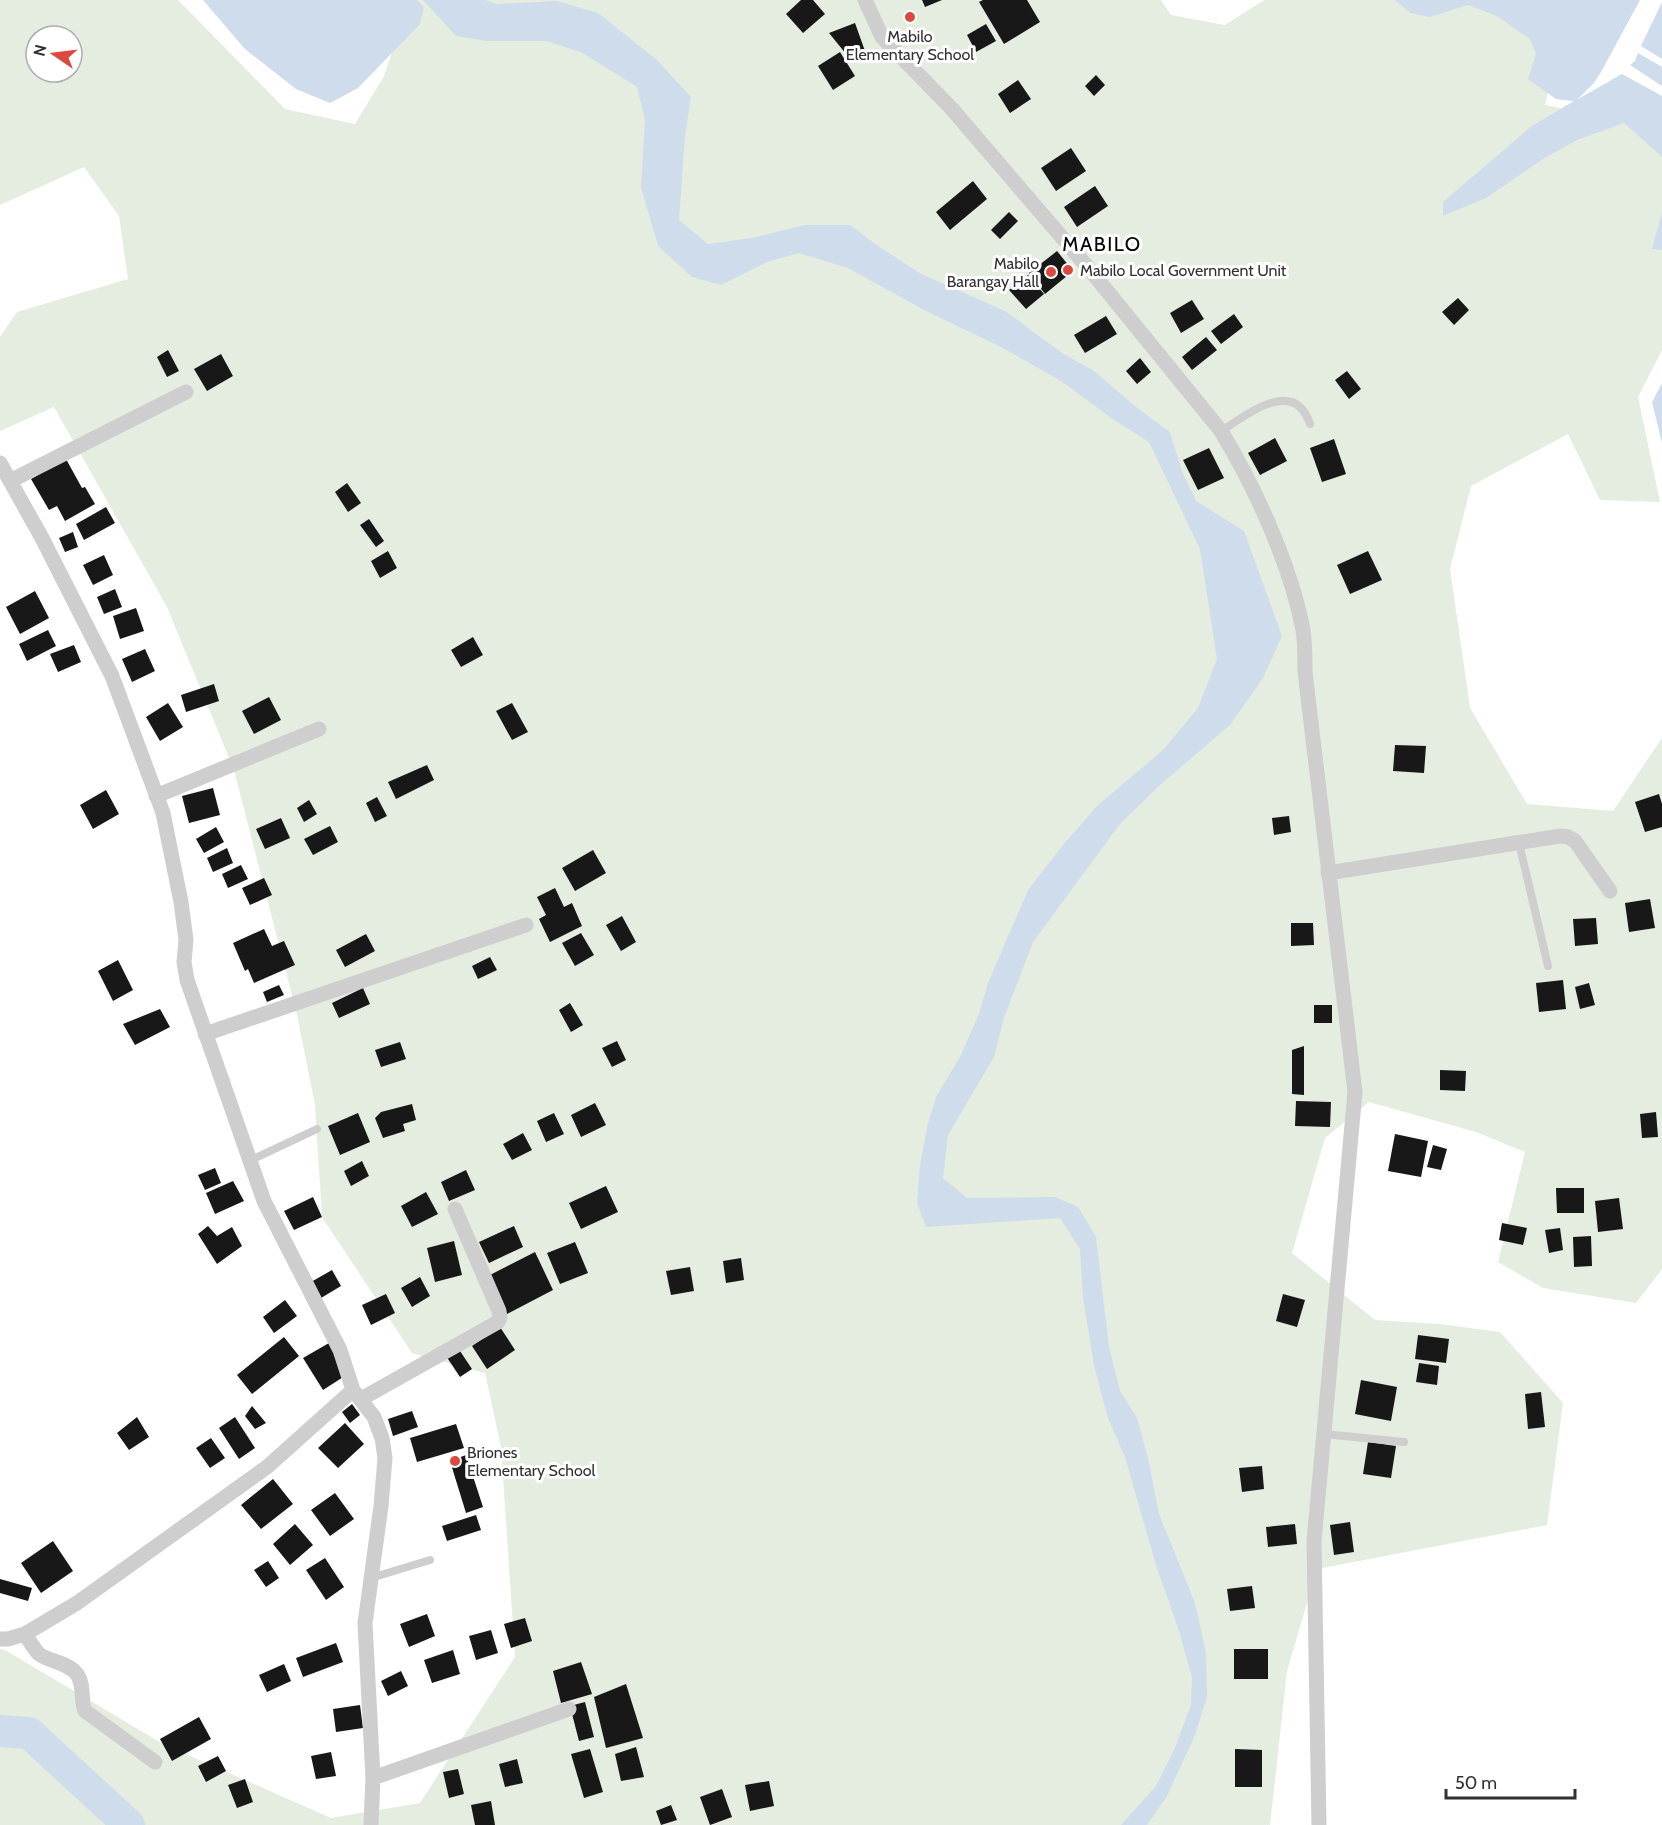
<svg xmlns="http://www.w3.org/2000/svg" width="1662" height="1825" viewBox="0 0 1662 1825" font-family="Cabin,sans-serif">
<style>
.green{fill:#e5ede0;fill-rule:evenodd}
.water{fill:#cedceb}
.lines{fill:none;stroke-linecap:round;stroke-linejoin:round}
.river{stroke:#cedceb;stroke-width:32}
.building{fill:#181818}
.service{stroke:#cecece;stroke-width:8}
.minor{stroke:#cecece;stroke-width:15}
.poi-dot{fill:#db4940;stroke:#fff;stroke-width:2}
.labels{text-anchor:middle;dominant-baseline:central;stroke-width:6;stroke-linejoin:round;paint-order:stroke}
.poi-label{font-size:16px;fill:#313131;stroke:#fff;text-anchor:start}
.quarter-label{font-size:20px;letter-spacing:1.5px;fill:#000;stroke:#fff}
</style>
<rect width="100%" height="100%" fill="#fff"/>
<path class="green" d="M0,0H178L285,109L355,124L384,76L410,0H1161L1171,15L1225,25L1264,0H1505L1561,35L1545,105L1625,122L1662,144V350L1638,397L1660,502L1600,500L1568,434L1471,486L1450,569L1470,708L1527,804L1613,811L1662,738V1269L1636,1303L1543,1288L1498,1262L1525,1152L1476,1132L1369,1102L1325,1138L1292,1253L1375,1320L1440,1324L1500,1332L1563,1403L1547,1525L1317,1569L1287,1671L1270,1825H0V1649L5,1650L163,1744L331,1818L420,1803L515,1657L501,1447L485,1373L412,1353L322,1217L315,1105L297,1015L234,770L167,607L54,407L0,431V337L17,312L128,279L119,216L84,167L0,205ZM36,36H72V72H36Z"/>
<path class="water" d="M203,0H417L424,7L420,24L358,88L330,103L296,89L245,49Z
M423,0H485L497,4L557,1L598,13L657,60L691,97L685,136L679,220L708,244L752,238L805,225H850L881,248L921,274L1005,311L1062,353L1094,371L1136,407L1170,432L1182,471L1196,501L1244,531L1282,636L1263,678L1230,725L1161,784L1120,824L1033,942L1004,1018L994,1057L948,1135L943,1178L967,1198L1055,1197L1078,1207L1096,1237L1109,1347L1120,1391L1137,1418L1148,1458L1159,1514L1195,1603L1206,1653L1207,1697L1195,1735L1167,1796L1147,1825H1121L1156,1786L1174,1750L1191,1705L1192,1677L1179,1631L1156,1565L1125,1457L1108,1418L1094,1366L1083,1297L1080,1249L1060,1218L926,1227L917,1203L920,1165L928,1123L936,1097L960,1057L979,1014L988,983L1028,890L1063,845L1097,806L1163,750L1198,708L1217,659L1200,549L1149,442L1114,420L1061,381L1003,348L924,310L848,268L799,253L767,262L721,285L692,277L658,246L641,187L645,120L637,87L581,52L546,41H487L456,36Z
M1394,0H1640L1601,72L1594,83L1578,99L1622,74L1662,96V157L1624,123L1577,140L1543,159L1486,198L1443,216V202L1532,126L1574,101L1556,99L1528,79L1536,54L1530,39L1497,16L1468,5L1430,17L1411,13Z
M1662,2V59L1641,46Z
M1638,53L1662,67V86L1630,65L1635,61Z
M1662,212V250L1652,249Z
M1662,383V443L1652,402Z"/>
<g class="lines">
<path class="river" d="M0,1731L29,1733L129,1825"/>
</g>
<path class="building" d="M801,0H813L825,14L803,33L786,14Z
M922,0H942L925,7Z
M983,0H1027L1040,22L1004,44L979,2Z
M855,23L865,51L851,60L829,33Z
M986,24L996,41L976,52L967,35Z
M840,52L855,76L833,90L818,66Z
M1096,75L1105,85L1094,96L1085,86Z
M1018,80L1031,99L1010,113L998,94Z
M1071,148L1086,171L1056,191L1041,168Z
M973,181L987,199L950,230L936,212Z
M1095,186L1108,206L1077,227L1064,207Z
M1009,212L1018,221L1000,239L991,230Z
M1057,251L1073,271L1045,294L1029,273Z
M1028,275L1044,294L1026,309L1009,290Z
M1458,298L1469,310L1454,325L1442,312Z
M1192,300L1204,319L1181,333L1170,313Z
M1234,314L1243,327L1221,344L1211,331Z
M1106,316L1117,334L1085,353L1074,335Z
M1206,337L1217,350L1192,370L1182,357Z
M168,350L179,371L167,377L157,357Z
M221,354L233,376L207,391L194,369Z
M1140,358L1151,372L1137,384L1126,371Z
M1347,371L1361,389L1349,399L1335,380Z
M1275,438L1287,461L1260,475L1248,453Z
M1334,439L1346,474L1322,482L1310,448Z
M1209,448L1224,478L1198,490L1183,460Z
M66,459L82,488L85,487L95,504L65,521L57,506L49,510L31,479Z
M347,483L361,503L348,512L335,492Z
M106,507L115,523L84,540L76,524Z
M369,519L384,541L376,547L360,525Z
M73,532L78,547L65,552L59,538Z
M388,551L397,568L380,578L371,561Z
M1368,551L1382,580L1350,594L1337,565Z
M104,555L113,575L93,585L83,565Z
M115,589L122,607L104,614L97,597Z
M35,591L49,618L20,634L6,607Z
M136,608L144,631L120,639L113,616Z
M48,630L56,646L27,661L19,644Z
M473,637L483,655L461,667L451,650Z
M74,645L81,662L58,672L50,654Z
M145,649L155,671L132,682L122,659Z
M214,684L219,701L186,712L181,695Z
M269,697L281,720L254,734L242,711Z
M168,703L183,727L160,741L146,717Z
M512,703L528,732L512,740L496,711Z
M1395,745L1426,746L1424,773L1393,771Z
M427,765L434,780L396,799L388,782Z
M213,788L220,815L189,823L182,796Z
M106,790L119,814L93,829L80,805Z
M1659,794L1662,804V827L1645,832L1635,802Z
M377,797L387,816L375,822L366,803Z
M309,800L317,814L304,822L297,808Z
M1289,816L1291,832L1274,835L1272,818Z
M281,818L290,838L265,849L256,829Z
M330,826L338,842L313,855L304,839Z
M216,827L224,842L204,853L196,839Z
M227,848L233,863L213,872L207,858Z
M593,850L606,873L575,891L562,868Z
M241,865L248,879L228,888L222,874Z
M264,878L272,895L250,905L242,888Z
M555,888L564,907L572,903L582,926L550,942L539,919L546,915L537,897Z
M1650,899L1655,928L1629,932L1625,903Z
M622,916L636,942L621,951L606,925Z
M1596,918L1598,944L1575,946L1573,919Z
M1291,923H1313L1314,945L1291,946Z
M264,929L272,946L284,941L295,965L254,983L248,969L245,971L233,943Z
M581,933L594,955L575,966L562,943Z
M366,934L375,951L345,967L336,950Z
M490,957L497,970L478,979L472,966Z
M118,960L133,990L113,1001L98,971Z
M1563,980L1566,1009L1539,1012L1536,983Z
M1589,983L1595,1005L1580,1009L1575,987Z
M279,985L284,995L267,1002L263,992Z
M363,988L370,1004L339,1018L332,1003Z
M570,1003L583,1025L571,1032L559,1010Z
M1314,1005H1332V1023H1314Z
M160,1009L170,1027L135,1045L123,1024Z
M617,1041L626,1060L612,1067L602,1048Z
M400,1042L406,1059L381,1067L375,1050Z
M1304,1046V1095L1292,1094V1050Z
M1440,1070L1466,1071L1465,1091L1440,1090Z
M1296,1101L1331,1102L1330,1127L1295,1126Z
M595,1103L606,1125L581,1137L571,1115Z
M412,1104L416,1120L403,1124L405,1131L383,1138L375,1118L381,1112Z
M1656,1112L1658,1137L1642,1138L1640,1114Z
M358,1113L370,1142L340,1155L328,1126Z
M554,1113L564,1134L546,1142L537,1121Z
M523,1133L532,1150L512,1160L503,1144Z
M1395,1134L1428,1141L1421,1177L1388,1171Z
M1433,1145L1447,1149L1441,1170L1427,1167Z
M362,1161L369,1176L351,1186L344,1171Z
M215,1168L221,1183L205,1190L198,1175Z
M466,1170L475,1190L449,1201L441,1182Z
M233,1181L244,1201L215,1214L206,1193Z
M606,1186L618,1212L581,1229L569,1203Z
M1556,1188H1584V1213H1557Z
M426,1192L438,1214L412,1227L401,1206Z
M313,1197L322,1217L294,1230L284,1211Z
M1619,1198L1623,1229L1598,1232L1595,1201Z
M1502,1223L1527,1228L1523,1245L1499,1240Z
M208,1226L217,1236L232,1227L242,1246L217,1264L198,1234Z
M514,1226L523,1247L489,1263L479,1242Z
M1560,1228L1563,1250L1549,1253L1545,1230Z
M1591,1236L1592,1266L1574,1267L1573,1237Z
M454,1241L462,1275L435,1282L427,1248Z
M575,1242L588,1273L560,1284L547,1253Z
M535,1252L553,1290L505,1315L486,1277Z
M741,1258L744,1280L726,1283L723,1261Z
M690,1267L694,1291L671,1295L666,1271Z
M332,1270L341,1286L321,1298L311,1282Z
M420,1277L430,1296L412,1307L401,1288Z
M386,1294L395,1313L371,1325L362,1305Z
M1283,1294L1305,1300L1297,1327L1276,1321Z
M285,1300L297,1316L274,1333L263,1317Z
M500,1327L515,1350L487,1369L472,1346Z
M1418,1335L1449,1339L1446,1363L1415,1359Z
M284,1337L299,1356L252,1394L237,1375Z
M329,1343L348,1374L323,1390L303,1358Z
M458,1348L472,1369L460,1377L446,1356Z
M1419,1363L1439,1366L1437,1385L1416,1382Z
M1361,1380L1397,1387L1391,1421L1355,1414Z
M1541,1392L1545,1427L1528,1429L1525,1394Z
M352,1404L360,1415L350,1423L342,1412Z
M252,1406L266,1423L255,1429L245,1416Z
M412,1411L418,1427L393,1436L388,1419Z
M137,1417L149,1437L129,1450L117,1433Z
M235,1417L255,1448L239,1459L219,1428Z
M345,1423L364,1444L338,1468L318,1448Z
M456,1424L464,1448L417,1462L410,1438Z
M211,1438L225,1458L210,1468L196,1448Z
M1368,1442L1396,1446L1391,1478L1363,1474Z
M466,1455L483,1507L466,1513L450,1461Z
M1262,1466L1264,1489L1242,1492L1239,1468Z
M273,1479L293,1504L261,1529L241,1505Z
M335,1493L354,1519L330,1536L311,1510Z
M476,1515L481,1530L447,1541L442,1526Z
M1350,1522L1354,1552L1334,1555L1330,1525Z
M295,1524L313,1545L290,1565L273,1544Z
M1295,1524L1297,1544L1268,1547L1266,1527Z
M53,1541L73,1571L41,1593L21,1563Z
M325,1558L344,1587L326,1600L306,1570Z
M268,1561L279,1578L266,1587L254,1570Z
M0,1579L32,1588L28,1601L0,1593Z
M1252,1586L1255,1608L1230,1611L1227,1589Z
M427,1614L435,1636L409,1647L400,1624Z
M525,1618L532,1641L511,1648L504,1624Z
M491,1630L498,1653L476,1660L469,1636Z
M336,1643L343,1662L303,1677L296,1658Z
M1234,1649H1268V1679H1234Z
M453,1650L460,1674L432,1683L424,1660Z
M581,1662L592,1694L561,1703L553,1671Z
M284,1664L291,1681L267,1692L259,1675Z
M401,1671L408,1686L388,1696L381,1681Z
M626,1684L643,1738L606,1748L594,1697Z
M585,1702L594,1737L579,1741L570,1706Z
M360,1705L363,1728L336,1732L333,1709Z
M199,1717L211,1739L172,1761L160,1739Z
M636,1747L644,1777L621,1781L615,1754Z
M590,1749L603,1792L584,1798L571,1754Z
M1235,1749L1262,1750V1787H1235Z
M331,1752L336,1776L316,1779L311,1756Z
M218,1756L226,1771L206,1782L198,1766Z
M517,1759L523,1783L505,1787L499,1764Z
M458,1769L464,1794L449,1798L443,1772Z
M245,1779L253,1802L237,1808L228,1785Z
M769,1781L774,1806L750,1811L745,1785Z
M722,1789L732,1817L710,1825L700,1797Z
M491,1801L495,1825H475L471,1805Z
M671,1805L677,1820L661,1825L656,1811Z"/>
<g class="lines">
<path class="service" d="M1221,431C1247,415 1294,376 1310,424
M1519,843L1548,966
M251,1160L317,1129
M1324,1434L1404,1442
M371,1578L430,1560"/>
<path class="minor" d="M865,0L882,37L952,109L1090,270L1221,431C1255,487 1291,566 1303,630C1305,644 1305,658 1305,672L1355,1092L1314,1541L1319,1825
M0,463L42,538L112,676L163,813L181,902L186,940L184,962L187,980L264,1201L340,1350L353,1390L374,1417L382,1438L385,1458L381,1506L365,1623L373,1778L371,1825
M10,481L186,392
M156,796L319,729
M1328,873L1560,836L1568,837L1575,841L1610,891
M205,1034L526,925
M361,1399L498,1322L500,1318L499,1311L455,1209
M25,1634C29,1640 34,1649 39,1654C50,1662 67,1662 77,1674C85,1686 80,1700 85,1711L155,1762
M0,1639H8L25,1634L77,1603L267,1467L353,1390
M373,1778L569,1709"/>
</g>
<g class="poi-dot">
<circle cx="910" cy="17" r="6"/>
<circle cx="1068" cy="270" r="6"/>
<circle cx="1051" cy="272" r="6"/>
<circle cx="455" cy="1461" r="6"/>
</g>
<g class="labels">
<g class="poi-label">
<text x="910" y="36" text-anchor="middle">Mabilo<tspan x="910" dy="18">Elementary School</tspan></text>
<text x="1039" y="263" text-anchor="end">Mabilo<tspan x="1039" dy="18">Barangay Hall</tspan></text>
<text x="1080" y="270">Mabilo Local Government Unit</text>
<text x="467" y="1452">Briones<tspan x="467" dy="18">Elementary School</tspan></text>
</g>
<g class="quarter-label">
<text x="1102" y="244">MABILO</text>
</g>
</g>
<g transform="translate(54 54) rotate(284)"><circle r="28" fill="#ffffff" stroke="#adadad" stroke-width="1.5"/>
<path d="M0-4.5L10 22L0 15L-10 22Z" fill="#db4940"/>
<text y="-9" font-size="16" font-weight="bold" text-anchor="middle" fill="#313131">N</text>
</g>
<path d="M1446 1789v9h129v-9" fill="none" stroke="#313131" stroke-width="3"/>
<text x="1455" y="1789" font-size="18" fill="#313131" stroke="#ffffff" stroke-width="4.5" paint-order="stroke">50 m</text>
</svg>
